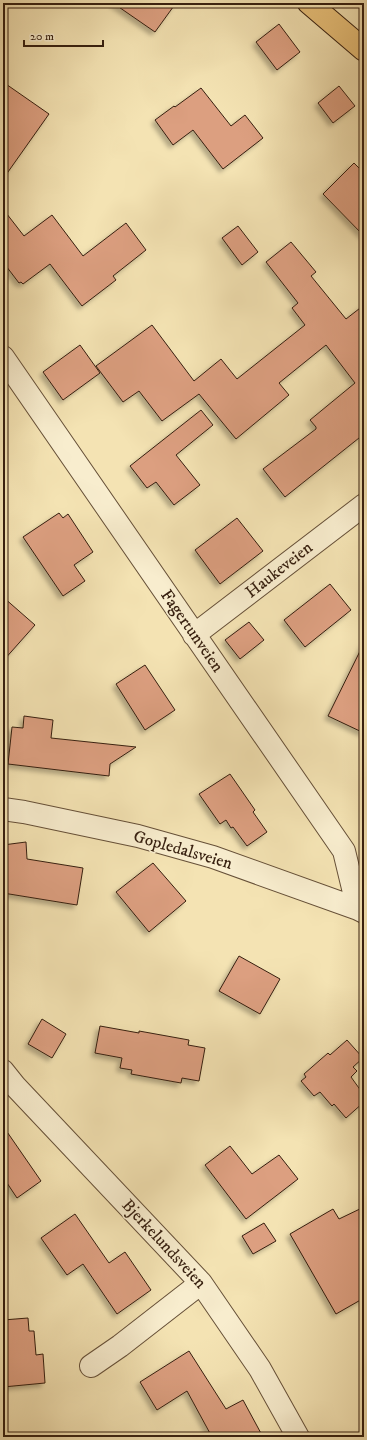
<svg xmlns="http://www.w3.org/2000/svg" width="367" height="1440" viewBox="0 0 367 1440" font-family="'IM FELL DW Pica',serif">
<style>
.building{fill:#dc9f80;stroke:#361f0f;filter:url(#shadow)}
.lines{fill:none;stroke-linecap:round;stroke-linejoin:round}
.minor-casing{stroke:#665038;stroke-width:24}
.major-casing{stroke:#361f0f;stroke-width:24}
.minor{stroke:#f8edce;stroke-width:22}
.major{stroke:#eac27a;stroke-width:22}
.labels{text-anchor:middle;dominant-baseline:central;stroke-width:3;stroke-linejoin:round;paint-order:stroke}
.street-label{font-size:17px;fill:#361f0f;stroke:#f8edce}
</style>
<defs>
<filter id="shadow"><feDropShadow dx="-3.5" dy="3.5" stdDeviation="2" flood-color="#0004"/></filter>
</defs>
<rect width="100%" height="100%" fill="#f4e3b3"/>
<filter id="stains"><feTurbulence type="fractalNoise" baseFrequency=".005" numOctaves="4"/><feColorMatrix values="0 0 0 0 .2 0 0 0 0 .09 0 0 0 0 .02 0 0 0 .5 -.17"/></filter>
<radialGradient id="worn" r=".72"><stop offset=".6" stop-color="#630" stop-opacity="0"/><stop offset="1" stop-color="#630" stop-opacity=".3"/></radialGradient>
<path class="building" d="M113,3H176L155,32Z
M279,24L300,52L277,70L256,42Z
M3,82L49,114L3,179Z
M339,86L355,106L333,123L318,103Z
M201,88L231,126L245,115L263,138L223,169L193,130L173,145L155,120L174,106L175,107Z
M354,163L364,173V236L323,194Z
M3,209L24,236L52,215L83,256L126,223L146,250L113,276L116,280L82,306L50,264L23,284L21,282L19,283L3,262Z
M238,226L258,252L242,265L222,238Z
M291,242L316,272L311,276L346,319L364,305V434L285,497L263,469L316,429V427L310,420L355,383L326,345L279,383L289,395L236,439L199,394L162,421L139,391L123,402L96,366L152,325L194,381L221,359L237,379L305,325L292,308L298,303L266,262Z
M80,345L100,373L63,400L43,372Z
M201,410L213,425L176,455L200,485L174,505L156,482L147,488L130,466Z
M59,513L63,518L68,514L93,552L74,565L85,581L63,596L23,537Z
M237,518L263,551L220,584L195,550Z
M330,584L351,610L305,647L284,620Z
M3,597L35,625L3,661Z
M249,622L264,640L240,659L225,640Z
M364,643V733L328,716Z
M145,665L175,710L145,730L116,684Z
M24,716L53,720L51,738L136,747L110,764L109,776L8,764L12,727L23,728Z
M230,774L255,810L253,812L267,832L247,846L233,827L231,828L226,820L220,824L199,794Z
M26,842L27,859L83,868L77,905L3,893V845Z
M153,863L186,901L149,932L116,892Z
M239,956L280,979L260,1014L219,991Z
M42,1019L66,1034L52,1058L28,1044Z
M100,1026L139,1033V1031L189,1040L188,1045L205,1048L199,1081L182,1078L181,1083L131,1074L132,1070L120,1068L122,1058L95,1053Z
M347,1040L363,1058L353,1067L357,1071L351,1077L364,1095V1102L346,1118L334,1104L332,1106L320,1092L314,1096L301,1081L306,1077L304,1074L328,1053L330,1055Z
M3,1126L41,1181L17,1198L3,1177Z
M230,1146L252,1174L279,1155L298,1179L246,1219L205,1165Z
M364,1207V1298L336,1314L290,1234L333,1209L339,1219Z
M75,1214L109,1263L125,1252L151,1290L117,1314L83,1264L67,1275L41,1238Z
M264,1223L276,1241L253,1254L242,1236Z
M28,1318L29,1331H34L36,1355L43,1354L45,1383L3,1387V1320Z
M189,1351L226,1409L243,1400L263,1437H212L187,1391L157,1410L140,1382Z"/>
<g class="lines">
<g class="minor-casing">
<path id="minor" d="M3,357L344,851L358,909L364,912
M194,635L364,505
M3,809L24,812L138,836L213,857L358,909
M3,1071L15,1086L201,1283L260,1369L298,1437
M91,1366L120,1346L201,1283"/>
</g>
<g class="major-casing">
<path id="major" d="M309,3L364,50"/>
</g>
<use href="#minor" class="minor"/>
<use href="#major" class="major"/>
</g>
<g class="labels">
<g class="street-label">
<text transform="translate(279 570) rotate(-38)">Haukeveien</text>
<text transform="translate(192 631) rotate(55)">Fagertunveien</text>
<text transform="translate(183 850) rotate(16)">Gopledalsveien</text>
<text transform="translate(164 1244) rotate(47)">Bjerkelundsveien</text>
</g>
</g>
<rect width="367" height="1440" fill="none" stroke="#f4e3b3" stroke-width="16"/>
<rect x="4" y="4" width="359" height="1432" fill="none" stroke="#361f0f" stroke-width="2"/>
<rect x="8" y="8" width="351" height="1424" fill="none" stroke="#361f0f"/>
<path d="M24 40v6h79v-6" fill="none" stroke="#361f0f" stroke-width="2"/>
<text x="30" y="40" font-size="12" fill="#361f0f" stroke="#f8edce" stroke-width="3" paint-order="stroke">20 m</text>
<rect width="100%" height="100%" filter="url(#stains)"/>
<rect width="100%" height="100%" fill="url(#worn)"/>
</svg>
